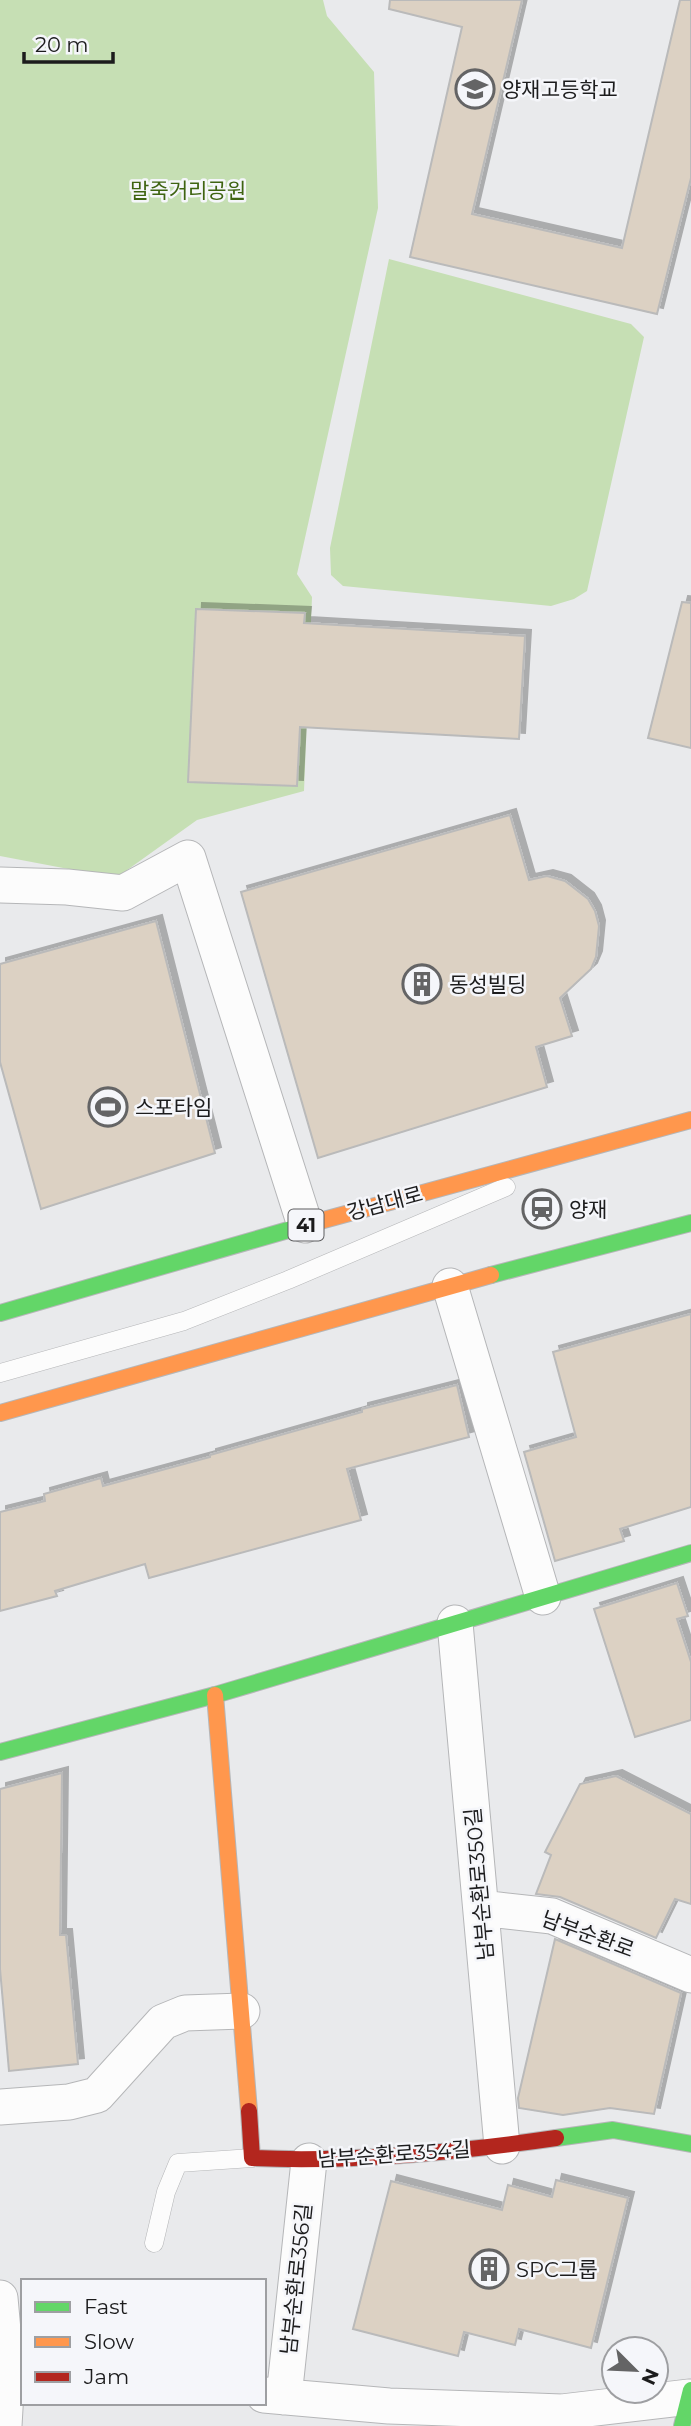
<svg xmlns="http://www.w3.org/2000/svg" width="691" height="2426" viewBox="0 0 691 2426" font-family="Montserrat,'Noto Sans KR',sans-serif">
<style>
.green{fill:#c6dfb4}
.building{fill:#dcd1c3;stroke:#bababa;stroke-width:2;filter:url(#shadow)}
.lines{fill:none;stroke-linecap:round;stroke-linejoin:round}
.lane-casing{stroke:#b5b6b8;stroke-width:19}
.street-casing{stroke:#b5b6b8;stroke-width:37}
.fast-casing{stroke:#b5b6b8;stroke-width:18}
.slow-casing{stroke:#b5b6b8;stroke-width:18}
.jam-casing{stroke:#b5b6b8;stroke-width:18}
.lane{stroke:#fcfcfc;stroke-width:18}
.street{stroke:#fcfcfc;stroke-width:35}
.fast{stroke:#63d668;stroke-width:16}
.slow{stroke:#ff974d;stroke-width:16}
.jam{stroke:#b3261e;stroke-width:16}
.labels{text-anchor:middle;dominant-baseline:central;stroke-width:5;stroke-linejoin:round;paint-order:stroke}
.shield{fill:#f5f6fa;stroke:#5d5d5f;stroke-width:2}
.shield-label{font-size:19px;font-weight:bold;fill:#1c1c1d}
.poi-label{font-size:21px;fill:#1c1c1d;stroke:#f5f6fa;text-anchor:start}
.park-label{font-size:21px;fill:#3f6412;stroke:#f5f6fa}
.street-label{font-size:21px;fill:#1c1c1d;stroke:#f5f6fa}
</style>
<defs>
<filter id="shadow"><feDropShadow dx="6" dy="-6" stdDeviation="0" flood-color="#0004"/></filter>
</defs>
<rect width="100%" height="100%" fill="#e9eaec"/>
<path class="green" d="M0,0H323L327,16L374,72L378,208L297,574L312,597L304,791L197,820L116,878L0,856Z
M389,259L631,324L644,337L587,591L574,599L551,606L343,586L331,575L330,548Z"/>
<path class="building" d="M390,0H522L472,214L622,248L680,0H691V178L657,314L410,257L462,27L389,9Z
M682,602L691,603V748L648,738Z
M196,609L305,613L304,623L525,636L519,739L300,727L297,786L188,782Z
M510,815L529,880L547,876L565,881L588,899L595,911L599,926L596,957L591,969L560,998L572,1036L536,1047L547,1087L318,1158L241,892Z
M156,921L215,1153L41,1209L0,1062V964Z
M691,1314V1507L620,1529L624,1541L555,1561L524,1452L576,1437L553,1352Z
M457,1385L469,1437L347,1469L361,1520L149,1578L145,1564L55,1591L57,1596L0,1611V1512L45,1501L44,1494L101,1478L103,1486L210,1457V1455L362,1412V1409Z
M677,1583L688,1616L677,1619L691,1662V1720L635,1737L594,1609Z
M62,1773L60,1935H66L78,2064L9,2071L0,1969V1789Z
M616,1776L691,1814V1904L675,1899L656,1938L560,1897L536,1894L551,1855L545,1852L580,1784Z
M555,1939L681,1993L654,2114L610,2108L563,2115L519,2108L518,2098Z
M556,2180L628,2198L591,2348L519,2329L515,2345L464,2332L458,2356L353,2329L391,2181L502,2210L508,2185L552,2197Z"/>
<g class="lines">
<g class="lane-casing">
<path id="lane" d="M0,1373L184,1321L288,1280L506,1187
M154,2243L166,2192L178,2163L252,2158"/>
</g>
<g class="street-casing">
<path id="street" d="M0,885L67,887L123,893L188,858L305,1225
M450,1286L543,1597
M455,1623L502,2146
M481,1908L552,1916L691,1975
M0,2107L69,2102L97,2095L163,2022L185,2013L242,2011
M0,2298L7,2374L4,2426
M264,2395L389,2406L562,2412L689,2397
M284,2397L309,2161"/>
</g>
<g class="fast-casing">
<path id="fast" d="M491,1275L691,1223
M0,1313L309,1224
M0,1752L215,1695L691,1553
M556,2138L613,2130L691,2144
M682,2426L691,2390"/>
</g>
<g class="slow-casing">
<path id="slow" d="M309,1224L691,1120
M0,1413L491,1275
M215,1695L249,2111"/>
</g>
<g class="jam-casing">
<path id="jam" d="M249,2111L252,2158C350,2163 459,2152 556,2138"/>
</g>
<use href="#lane" class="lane"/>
<use href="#street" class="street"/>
<use href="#fast" class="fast"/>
<use href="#slow" class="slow"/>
<use href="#jam" class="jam"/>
</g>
<defs>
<g id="school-ring" transform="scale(2.0125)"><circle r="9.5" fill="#f5f6fa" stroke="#646465" stroke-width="1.5"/><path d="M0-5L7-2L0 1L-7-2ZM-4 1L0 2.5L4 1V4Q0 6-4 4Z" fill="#646465"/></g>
<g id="building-ring" transform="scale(2.0125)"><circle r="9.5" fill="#f5f6fa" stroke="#646465" stroke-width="1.5"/><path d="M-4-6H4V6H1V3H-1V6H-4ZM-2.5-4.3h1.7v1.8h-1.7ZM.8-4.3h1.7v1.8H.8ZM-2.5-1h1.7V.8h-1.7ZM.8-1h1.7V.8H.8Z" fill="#646465"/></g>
<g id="stadium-ring" transform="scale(2.0125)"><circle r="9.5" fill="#f5f6fa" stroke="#646465" stroke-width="1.5"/><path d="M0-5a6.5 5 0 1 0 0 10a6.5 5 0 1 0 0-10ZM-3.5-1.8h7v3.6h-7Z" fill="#646465"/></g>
<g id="station-ring" transform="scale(2.0125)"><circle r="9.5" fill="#f5f6fa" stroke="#646465" stroke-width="1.5"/><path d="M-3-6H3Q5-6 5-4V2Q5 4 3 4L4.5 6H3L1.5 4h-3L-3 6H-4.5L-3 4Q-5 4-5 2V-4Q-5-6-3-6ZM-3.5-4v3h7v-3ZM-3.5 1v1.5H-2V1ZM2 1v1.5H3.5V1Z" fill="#646465"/></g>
</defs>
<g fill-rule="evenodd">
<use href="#school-ring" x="475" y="89"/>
<use href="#building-ring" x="422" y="984"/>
<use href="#stadium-ring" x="108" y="1107"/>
<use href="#station-ring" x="542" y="1209"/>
<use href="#building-ring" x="489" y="2269"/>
</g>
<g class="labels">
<rect class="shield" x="288.5" y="1209.5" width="35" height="31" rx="5"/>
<g class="shield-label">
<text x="306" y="1225">41</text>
</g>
<g class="poi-label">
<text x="502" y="89">양재고등학교</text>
<text x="449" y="984">동성빌딩</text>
<text x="135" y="1107">스포타임</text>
<text x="569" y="1209">양재</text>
<text x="516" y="2269">SPC그룹</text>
</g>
<g class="park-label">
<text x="188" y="190">말죽거리공원</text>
</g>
<g class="street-label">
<text transform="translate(385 1203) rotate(-15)">강남대로</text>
<text transform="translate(479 1884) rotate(-95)">남부순환로350길</text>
<text transform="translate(588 1934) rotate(20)">남부순환로</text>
<text transform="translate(394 2154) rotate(-4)">남부순환로354길</text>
<text transform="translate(296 2279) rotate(-84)">남부순환로356길</text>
</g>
</g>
<rect x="21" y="2279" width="245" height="126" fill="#f5f6fa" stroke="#9e9fa2" stroke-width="2"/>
<rect x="35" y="2302" width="35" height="10" fill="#63d668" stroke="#9e9fa2" stroke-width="2"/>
<text x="84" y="2314" font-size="21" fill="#1c1c1d">Fast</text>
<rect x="35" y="2337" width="35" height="10" fill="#ff974d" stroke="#9e9fa2" stroke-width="2"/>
<text x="84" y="2349" font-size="21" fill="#1c1c1d">Slow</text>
<rect x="35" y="2372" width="35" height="10" fill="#b3261e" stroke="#9e9fa2" stroke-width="2"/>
<text x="84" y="2384" font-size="21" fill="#1c1c1d">Jam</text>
<g transform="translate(635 2370) rotate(114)"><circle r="33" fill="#f5f6fa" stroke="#9e9fa2" stroke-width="2"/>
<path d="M0-5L12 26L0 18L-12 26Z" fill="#646465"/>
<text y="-10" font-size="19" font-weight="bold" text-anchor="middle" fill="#1c1c1d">N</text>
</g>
<path d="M24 52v10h89v-10" fill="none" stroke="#1c1c1d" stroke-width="3.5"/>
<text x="35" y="52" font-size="21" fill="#1c1c1d" stroke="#f5f6fa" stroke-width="5" paint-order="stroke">20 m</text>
</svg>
